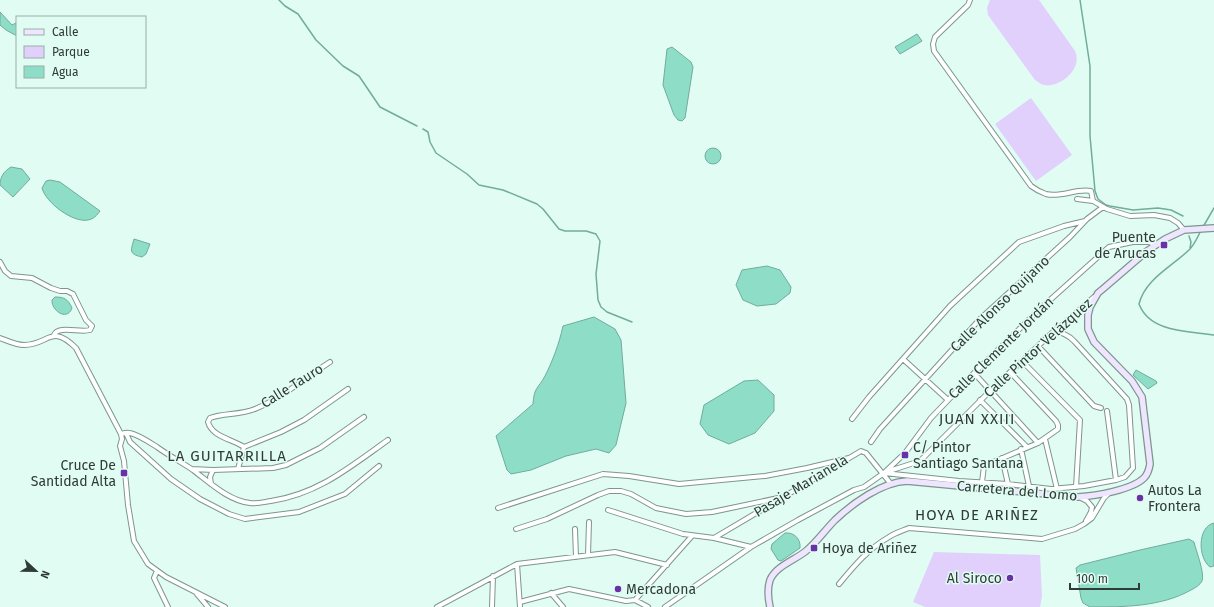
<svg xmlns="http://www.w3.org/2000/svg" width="1214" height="607" viewBox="0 0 1214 607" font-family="'Fira Sans',sans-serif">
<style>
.green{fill:#e1d0fc}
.water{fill:#8dddc7;stroke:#71ac9c}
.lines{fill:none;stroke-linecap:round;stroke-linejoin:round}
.stream{stroke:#71ac9c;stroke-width:1.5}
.street-casing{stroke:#7d968e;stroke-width:6}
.secondary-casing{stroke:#7d968e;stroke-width:8}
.street{stroke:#fff;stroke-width:4}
.secondary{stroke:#efe5ff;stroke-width:5.5}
.poi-dot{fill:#6a30a6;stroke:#e0fcf3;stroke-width:1.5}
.labels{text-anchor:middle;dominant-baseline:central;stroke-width:3;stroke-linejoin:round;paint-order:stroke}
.poi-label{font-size:14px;fill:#303b37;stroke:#e0fcf3;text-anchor:start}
.street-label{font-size:14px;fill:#303b37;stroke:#e0fcf3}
.neighbourhood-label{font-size:15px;letter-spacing:1px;fill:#303b37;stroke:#e0fcf3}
</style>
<rect width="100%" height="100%" fill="#e0fcf3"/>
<path class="green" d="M990,0H1039L1075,51C1084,71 1055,91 1041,84C1039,83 1037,81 1035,80L988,15L987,8Z
M1031,98L1072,155L1036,181L995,124Z
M934,552L1040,555L1042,596L1040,607H925L913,602Z"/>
<path class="water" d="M0,12L12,25L16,23L17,36L6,30L0,25Z
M917,34L922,41L900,54L895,47Z
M672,47L691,62L693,67L685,118L682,121L678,120L674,115L663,85L667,49Z
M705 156a8 8 0 1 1 16 0a8 8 0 1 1-16 0Z
M11,167L22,169L30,179L13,197L0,185C0,177 4,171 11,167Z
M50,180L60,182L100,211C97,215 94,219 88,220C73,223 46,203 42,188L46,181Z
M134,239L150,244L146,254L142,257C128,254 131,250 134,239Z
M767,266L780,270L791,287L790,293L776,304L757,306L743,300L736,285L742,270Z
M55,297C64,297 68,299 72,308C67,322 51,310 52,300Z
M594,317L615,329L621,340L626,403L616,445L609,453L596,449L566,456L531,470L511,474L507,470L496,436L533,404C534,387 538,389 545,376C553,360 559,344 563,326Z
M1136,370L1156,381L1157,383L1148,389L1133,375Z
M758,380L774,395V411L755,433L729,444L708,435L700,424L704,405L744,381Z
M1214,523V566L1210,567C1198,558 1197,527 1214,523Z
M785,533C794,532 801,539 800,548L781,561L778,560L771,549L772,544Z
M1189,539L1194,542C1196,551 1205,573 1202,581C1200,585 1195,588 1191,590C1161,607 1123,607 1090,607L1083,603L1081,598L1076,568L1080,565L1140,550Z"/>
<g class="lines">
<path class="stream" d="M279,0L285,6L298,14L316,40L343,66L359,76L380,107L417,126
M1080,0L1090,66V136L1095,191L1098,199L1106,205L1110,206L1133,210L1158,208L1171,210L1183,216
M423,129L428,132L430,142L436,153L467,174L479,185L503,190L537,204L543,209L559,229L565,231H586L596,234L600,241L596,274L598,300L601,307L607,312L632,322
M1203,227L1214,208
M1201,230C1198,237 1195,243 1190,249C1173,266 1145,279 1139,304C1150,333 1189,331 1214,335
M1189,236L1191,242L1190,248"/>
<g class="street-casing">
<path id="street" d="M970,0L968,5L935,37L933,44L934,51L1031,186C1035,189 1040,192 1046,194C1061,198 1076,188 1091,191L1093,201
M1077,199L1093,201L1107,209L1130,216L1154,215L1170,218L1178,223L1184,230
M0,262L5,271L11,276L32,278L51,288L60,291H67L73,294L86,320L92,326L90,330C80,333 58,325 54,335
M0,338C8,341 16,345 24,345C49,345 51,323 76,348L121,434L122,439L120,446L124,461L128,505L134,541L148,564L166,577L225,607
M1038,346L1094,406L1101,408
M903,359L948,400
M1022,361L1080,420L1076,487
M974,373L1038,443
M980,400L1027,447
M1107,411L1116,480
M852,419L869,397L950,306L1019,242L1064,226L1085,221
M126,433L130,442L171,479L200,499L229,514L245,519L299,512L345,494L379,466
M121,434C124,433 127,432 130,433C139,435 149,442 157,447C168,455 181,462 193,470C209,482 229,501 250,503C257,504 264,502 271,501C318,494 350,467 388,440
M1045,439L1057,489
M871,442L880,429L980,319L1070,237L1087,219L1103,207
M244,447C232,439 212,437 208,422L210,418C224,413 240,415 255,409C282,398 305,378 330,362
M1021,449L1029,486
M1002,458L1008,484
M192,469L213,470L273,468L286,465L320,448L364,417
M238,469L244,447L281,432L304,420L348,389
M886,472L917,462L922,459L990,391L1054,331L1062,325L1094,297
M884,473L959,481L1008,484L1051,489L1084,486L1116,480L1125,477L1133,468L1129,405L1127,399L1074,341C1068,335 1062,332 1054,331
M982,482L984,466L1038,443L1058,429V425L1056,421L1010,372
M211,484L210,477L213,470
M1079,497L1087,501L1092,507L1091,512L1086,521
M498,508L603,474L629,476L679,484L765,476L807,468L849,458
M608,510L683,534L714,538L751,547
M516,529L547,519L598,495L609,491H621L631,494L656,508L686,514L712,512L783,497
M575,529L576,557
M714,538L861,451L866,453L891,484
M588,555L589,522
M517,564L520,607
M157,571L154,578L168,607
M839,584C854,566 868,549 889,537C895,533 902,531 909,528L1042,539L1075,529L1084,524L1092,518L1104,498L1109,493
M551,593L563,607
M197,594L208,607
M635,600L692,536
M520,602L569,589L626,601L635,600L648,607
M437,607L517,564L615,552L667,565
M492,607L493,576
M665,607L751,547L798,520L854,490L864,487L884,473L905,453L931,418L974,373L1040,309L1109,247L1133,242H1149L1155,244"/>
</g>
<g class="secondary-casing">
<path id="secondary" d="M770,607C768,598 767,589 770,580C776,566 795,560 806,551C817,542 825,530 835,520C853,503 882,482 907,481L1078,497C1095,496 1132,490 1144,478C1148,474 1149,470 1150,464L1142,397L1132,381L1094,342L1088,329V315L1090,307L1098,293L1104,288L1147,251L1165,239L1184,230L1214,228"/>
</g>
<use href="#street" class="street"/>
<use href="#secondary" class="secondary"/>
</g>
<g class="poi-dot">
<rect x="1160" y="241" width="8" height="8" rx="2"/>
<rect x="901" y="451" width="8" height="8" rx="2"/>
<rect x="120" y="469" width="8" height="8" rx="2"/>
<circle cx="1140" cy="498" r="4"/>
<rect x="810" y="544" width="8" height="8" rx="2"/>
<circle cx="1010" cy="578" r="4"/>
<circle cx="618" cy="589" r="4"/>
</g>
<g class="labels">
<g class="poi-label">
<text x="1156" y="237" text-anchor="end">Puente<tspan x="1156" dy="16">de Arucas</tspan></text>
<text x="913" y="447">C/ Pintor<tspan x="913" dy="16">Santiago Santana</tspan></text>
<text x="116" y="465" text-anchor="end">Cruce De<tspan x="116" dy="16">Santidad Alta</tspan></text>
<text x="1148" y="490">Autos La<tspan x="1148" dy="16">Frontera</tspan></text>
<text x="822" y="548">Hoya de Ariñez</text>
<text x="1002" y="578" text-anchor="end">Al Siroco</text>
<text x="626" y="589">Mercadona</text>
</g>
<g class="street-label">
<text transform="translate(1000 304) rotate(-44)">Calle Alonso Quijano</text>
<text transform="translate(1001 348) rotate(-44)">Calle Clemente Jordán</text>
<text transform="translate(1038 348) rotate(-42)">Calle Pintor Velázquez</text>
<text transform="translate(292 386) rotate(-32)">Calle Tauro</text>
<text transform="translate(801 486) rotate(-31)">Pasaje Marianela</text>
<text transform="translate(1017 491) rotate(5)">Carretera del Lomo</text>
</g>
<g class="neighbourhood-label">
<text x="977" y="419">JUAN XXIII</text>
<text x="227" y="456">LA GUITARRILLA</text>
<text x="977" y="515">HOYA DE ARIÑEZ</text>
</g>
</g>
<rect x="16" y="16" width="130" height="72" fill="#e0fcf3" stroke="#9aafa8"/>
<rect x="24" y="29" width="20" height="6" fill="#efe5ff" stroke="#9aafa8"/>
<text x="52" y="36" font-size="12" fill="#303b37">Calle</text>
<rect x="24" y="46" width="20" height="12" fill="#e1d0fc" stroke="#9aafa8"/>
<text x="52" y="56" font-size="12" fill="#303b37">Parque</text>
<rect x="24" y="66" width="20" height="12" fill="#8dddc7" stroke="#9aafa8"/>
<text x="52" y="76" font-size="12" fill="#303b37">Agua</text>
<g transform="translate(36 571) rotate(112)" stroke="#e0fcf3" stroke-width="3" paint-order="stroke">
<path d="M0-3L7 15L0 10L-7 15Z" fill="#303b37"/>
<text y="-6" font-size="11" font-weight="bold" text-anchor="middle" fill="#303b37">N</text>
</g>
<path d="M1070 583v6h69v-6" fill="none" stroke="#303b37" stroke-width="2"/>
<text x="1076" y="583" font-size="12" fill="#303b37" stroke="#e0fcf3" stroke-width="3" paint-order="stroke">100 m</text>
</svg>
